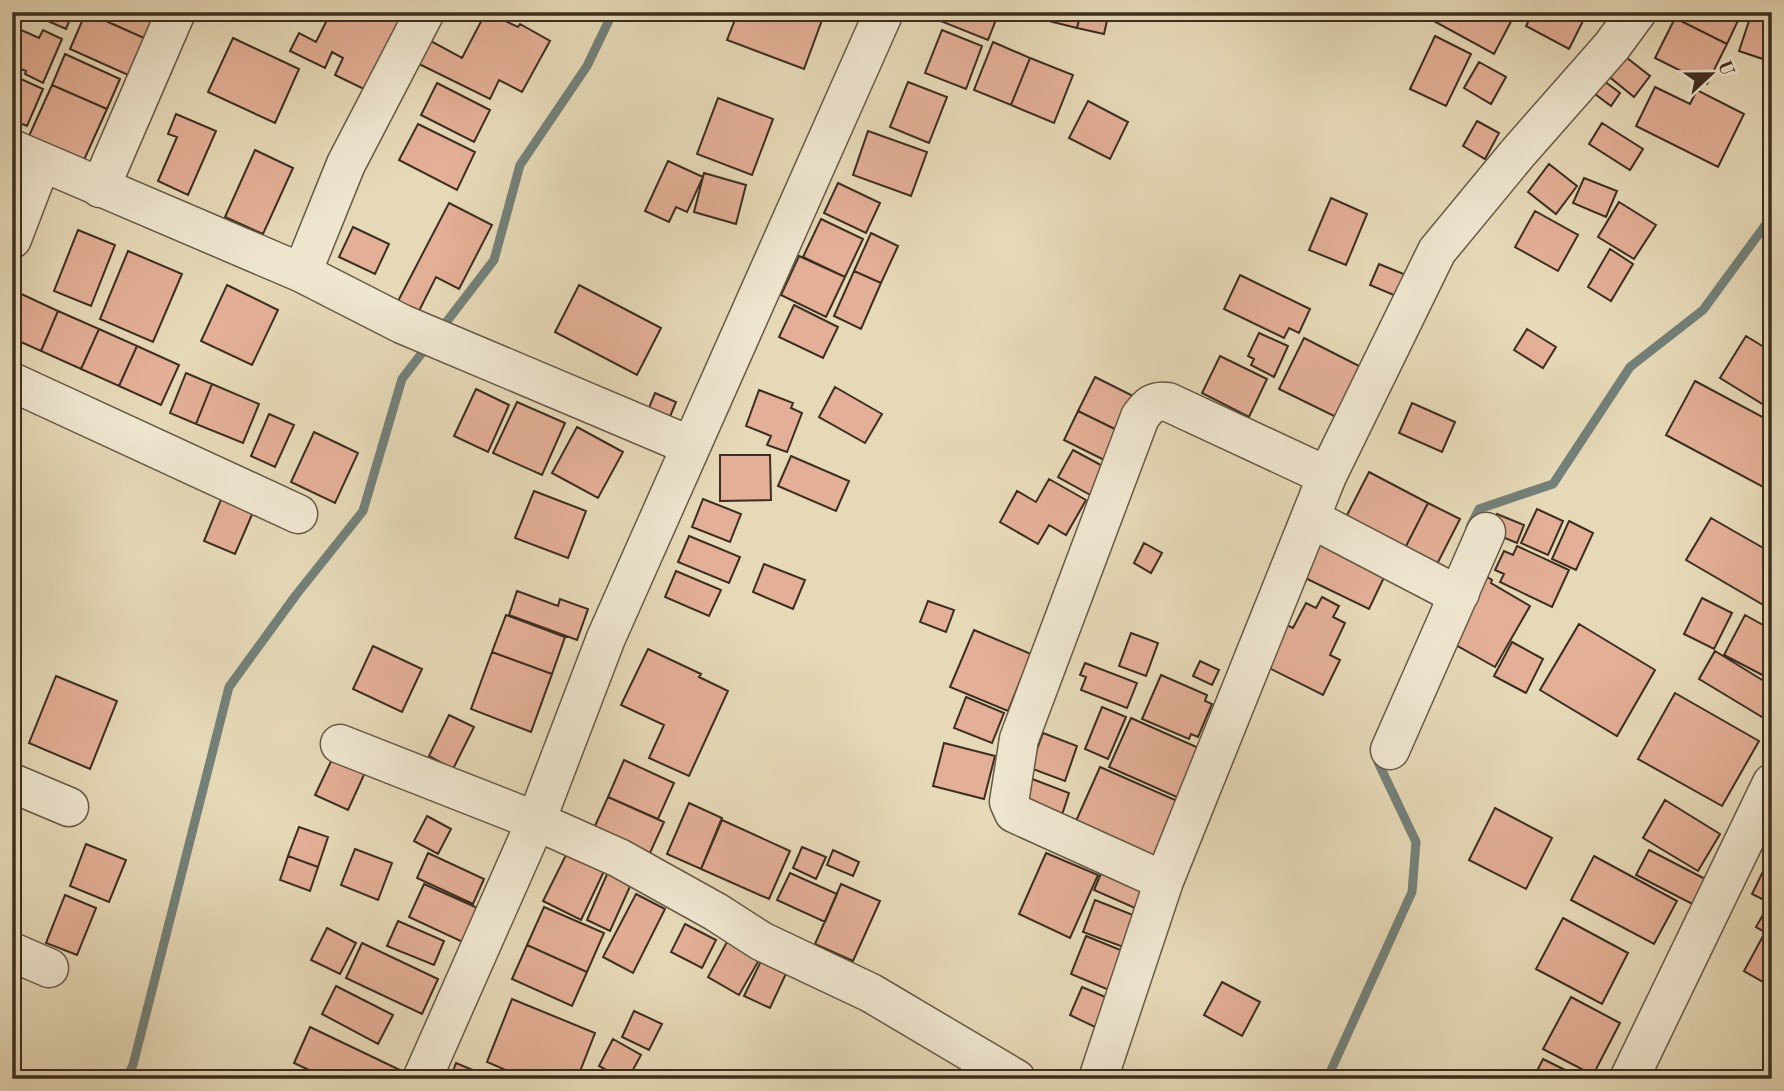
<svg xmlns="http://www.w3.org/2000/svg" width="1784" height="1091" viewBox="0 0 1784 1091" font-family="'Old Standard TT',serif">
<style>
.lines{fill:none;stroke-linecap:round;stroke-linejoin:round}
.stream{stroke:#738179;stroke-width:9}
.building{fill:#e3af96;stroke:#3c2e21;stroke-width:2}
.minor-casing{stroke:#665946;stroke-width:41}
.minor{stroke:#efe6d0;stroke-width:38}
</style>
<rect width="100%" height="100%" fill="#e6d9b7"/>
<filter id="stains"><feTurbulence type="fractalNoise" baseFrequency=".00286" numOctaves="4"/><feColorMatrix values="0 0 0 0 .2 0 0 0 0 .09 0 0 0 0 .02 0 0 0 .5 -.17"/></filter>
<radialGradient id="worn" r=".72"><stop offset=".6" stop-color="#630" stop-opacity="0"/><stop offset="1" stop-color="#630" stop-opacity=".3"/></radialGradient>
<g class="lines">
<path class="stream" d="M441,329L494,260L520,165L587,66L613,12
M1470,527L1479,509L1553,484L1630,367L1703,310L1772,216
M126,1079L133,1065L229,687L296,595L363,511L402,379L428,345
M1327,1079L1412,892L1416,842L1378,762L1381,755"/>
</g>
<path class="building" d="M27,12H73L66,29Z
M86,12L153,42L137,79L70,49Z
M114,12H166L153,42L110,23Z
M331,12H383L405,23L372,93L335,75L343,58L332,52L325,68L290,51L299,33L316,42Z
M486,12L518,27L520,24L550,41L522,92L499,80L490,99L419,64L431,41L462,58Z
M738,12H825L804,69L727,40Z
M929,12H999L988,40L928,16Z
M1034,12H1081L1077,28L1033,17Z
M1081,12H1109L1104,34L1077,28Z
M1422,12H1516L1494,54L1421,14Z
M1533,12H1571L1584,19L1569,49L1526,26Z
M1678,12H1742L1727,44L1675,18Z
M1752,12L1772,19V62L1739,51Z
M1675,18L1727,44L1707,84L1655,58Z
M12,26L39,38L43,30L62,39L43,83L25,74L26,71L12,65Z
M942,30L982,46L966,89L925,73Z
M1435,36L1471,54L1446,106L1410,89Z
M233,38L299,69L275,123L208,92Z
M993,42L1030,58L1011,105L974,90Z
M65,54L120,79L107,109L52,85Z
M1622,54L1650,76L1634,97L1606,74Z
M1030,58L1073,75L1054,123L1011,105Z
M1479,62L1506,77L1491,104L1464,88Z
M12,75L43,89L27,126L12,120Z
M1596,75L1620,93L1611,106L1587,88Z
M908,82L947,97L929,143L890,127Z
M437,83L490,110L474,142L421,115Z
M52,85L107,109L84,160L29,136Z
M1655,87L1690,104L1697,90L1744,114L1718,167L1636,126Z
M718,98L773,119L752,175L697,154Z
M1088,101L1128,122L1110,159L1069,138Z
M176,114L216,131L188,195L158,181L177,137L168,134Z
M1477,121L1499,133L1485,159L1463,146Z
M1602,123L1643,149L1630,170L1589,144Z
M418,124L475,152L457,190L399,160Z
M868,131L927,152L911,196L853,175Z
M255,150L293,168L263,234L225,217Z
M668,161L703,177L687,212L676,207L669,222L645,211Z
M1549,164L1577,186L1556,214L1528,192Z
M704,173L746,185L736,224L694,212Z
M1584,178L1617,191L1606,217L1573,203Z
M838,183L880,203L866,233L824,213Z
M1331,198L1367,214L1346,265L1309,250Z
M1619,202L1656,225L1634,259L1598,237Z
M449,203L492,225L459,289L436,277L419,311L398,301Z
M1535,211L1578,235L1558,271L1515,247Z
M821,219L863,239L845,277L803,257Z
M353,227L389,244L375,274L339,257Z
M78,230L115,245L91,306L54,291Z
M871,233L898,246L881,283L854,271Z
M1610,249L1633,264L1611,301L1588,287Z
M128,251L182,274L153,342L100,319Z
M799,256L845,277L826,317L781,295Z
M1379,264L1411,277L1403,299L1370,285Z
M854,271L881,283L861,329L834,316Z
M1240,275L1310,309L1299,333L1289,328L1284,338L1224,309Z
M227,285L278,310L252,365L201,341Z
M579,285L661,328L637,375L555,332Z
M17,292L58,311L41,351L12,338V302Z
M794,305L838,327L823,358L779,337Z
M58,311L99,329L81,369L41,351Z
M99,329L137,346L119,386L81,369Z
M1527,329L1556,347L1543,368L1514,350Z
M1259,333L1288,346L1274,377L1251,365L1254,359L1248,356Z
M1746,336L1772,352V403L1769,408L1720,378Z
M1304,338L1361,367L1336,417L1279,389Z
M137,346L179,365L161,405L119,386Z
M1220,356L1267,379L1249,417L1202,393Z
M186,373L212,384L196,424L170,413Z
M1095,377L1139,399L1123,433L1078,411Z
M1695,381L1772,422V474L1765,488L1666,435Z
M212,384L259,404L243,443L196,424Z
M835,387L882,414L865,443L819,417Z
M476,389L509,405L488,452L454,436Z
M759,390L793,403L791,408L802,413L787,452L767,445L771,436L746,426Z
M655,393L676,402L667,424L646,415Z
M517,402L565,423L542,475L493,453Z
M1412,403L1455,422L1442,452L1399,433Z
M1078,411L1123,433L1108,462L1064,440Z
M269,414L294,425L275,467L251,456Z
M577,427L623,452L598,498L552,473Z
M314,432L358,453L335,503L291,482Z
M1073,450L1110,470L1094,497L1058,477Z
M720,455H770L771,500L720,501Z
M791,456L849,481L836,511L778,486Z
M1369,472L1428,503L1401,556L1342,525Z
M1049,479L1086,500L1066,535L1049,525L1038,544L1000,522L1017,491L1036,502Z
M534,491L586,511L568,558L515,538Z
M222,497L254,510L235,554L204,541Z
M703,499L741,514L730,542L692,527Z
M1428,503L1460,519L1433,572L1401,556Z
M1537,509L1563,521L1548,555L1521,543Z
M1497,514L1524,525L1517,543L1490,532Z
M1711,518L1772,553V610L1686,560Z
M1569,521L1593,533L1576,570L1552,559Z
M1319,535L1388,569L1369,609L1299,575Z
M689,536L740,557L729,583L678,562Z
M1144,543L1162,553L1151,573L1134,563Z
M1517,546L1569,570L1552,607L1500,582L1504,574L1495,570L1504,551L1513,555Z
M764,564L805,580L793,609L753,592Z
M676,571L721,590L709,616L665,597Z
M1484,575L1492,580L1491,583L1530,606L1495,667L1447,640Z
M517,591L558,606L560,599L588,609L577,640L509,615Z
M1322,597L1339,606L1333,617L1345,623L1330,655L1340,660L1323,695L1261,664L1282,623L1293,628L1306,603L1316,608Z
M1702,598L1732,613L1714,649L1684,634Z
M928,601L954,610L946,632L920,622Z
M506,615L565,637L552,674L492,652Z
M1745,615L1772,630V680L1724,655Z
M1579,624L1655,670L1617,736L1540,690Z
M974,630L1031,654L1008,711L950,687Z
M1131,633L1158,643L1146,676L1119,666Z
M1512,642L1543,659L1526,693L1494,676Z
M373,646L422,669L402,712L353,689Z
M648,649L701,674L699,677L728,691L689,776L649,758L664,725L621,705Z
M1715,651L1772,686V723L1699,679Z
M492,652L552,674L531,732L471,709Z
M1200,661L1219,670L1212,685L1193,676Z
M1085,663L1137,683L1127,708L1081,690L1086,677L1080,675Z
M1161,675L1207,695L1205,701L1212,704L1198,737L1191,734L1189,739L1142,719Z
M56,676L117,701L90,769L29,743Z
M1675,693L1759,741L1722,806L1638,759Z
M966,697L1004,713L992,743L954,728Z
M1102,707L1126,717L1108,759L1085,749Z
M449,715L474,727L453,769L429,756Z
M1131,718L1201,749L1179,798L1109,767Z
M1043,733L1077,746L1065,781L1030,768Z
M944,743L995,756L984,799L933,786Z
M336,751L368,766L348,810L315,795Z
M624,760L674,783L658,819L608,797Z
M1100,767L1182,803L1159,858L1076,821Z
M1027,777L1069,793L1061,818L1018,802Z
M608,797L664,822L650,853L594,828Z
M1665,800L1720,834L1698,871L1643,838Z
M689,803L722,818L701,869L667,854Z
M1495,808L1552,838L1526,889L1469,860Z
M427,816L451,829L438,854L414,841Z
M722,820L790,851L769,899L701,869Z
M299,827L328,837L318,867L288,856Z
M86,844L126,860L109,902L70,886Z
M802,847L826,857L816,879L793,868Z
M355,849L392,863L378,900L341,885Z
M569,849L606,867L581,920L543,901Z
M833,850L859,862L853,876L827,865Z
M1649,850L1715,884L1702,909L1636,875Z
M428,853L484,879L473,904L417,878Z
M1046,853L1098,875L1070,938L1019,914Z
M288,856L318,867L310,891L280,880Z
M1594,856L1677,901L1654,944L1571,900Z
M1108,857L1159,879L1144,912L1094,890Z
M1769,859L1772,861V904L1752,894Z
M608,872L632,882L610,931L587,920Z
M790,873L837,894L825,922L777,900Z
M424,884L482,910L467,944L409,917Z
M841,884L880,901L853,961L815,944Z
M636,894L665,909L633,973L603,957Z
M65,895L96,908L77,955L46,943Z
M1095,900L1138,917L1126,948L1083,932Z
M1769,904L1772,906V936L1756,927Z
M544,907L604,933L587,972L527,945Z
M1563,918L1628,953L1602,1004L1536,969Z
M398,921L444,941L434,965L387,946Z
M685,924L716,940L702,968L671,952Z
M327,928L356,943L340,974L311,960Z
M1086,936L1123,951L1109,990L1071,974Z
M1763,936L1772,941V987L1744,971Z
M727,942L759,960L739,995L708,977Z
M362,943L438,979L422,1014L346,978Z
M527,945L587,972L572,1006L512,979Z
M765,953L790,965L770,1008L744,996Z
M1222,982L1260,1002L1242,1036L1204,1015Z
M336,986L393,1015L378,1044L322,1014Z
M1082,987L1110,999L1097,1028L1070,1015Z
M1571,997L1620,1023L1593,1075L1543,1049Z
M512,999L595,1033L577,1079H527L487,1062Z
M634,1011L662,1024L649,1050L622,1037Z
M310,1027L400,1070L396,1079H328L294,1063Z
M613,1039L641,1055L628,1079H623L599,1066Z
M1543,1059L1583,1079H1533Z
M456,1063L494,1079H450Z"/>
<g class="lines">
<g class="minor-casing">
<path id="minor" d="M12,149L302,273L402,324L691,446
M100,188L176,12
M12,239L41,163
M302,273L346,164L425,12
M12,382L298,514
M1310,518L1444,588L1460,593
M340,744L536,821L619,858L716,912L761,941L871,993L1016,1079
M1390,750L1486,532
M12,783L69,807
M1164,881L1327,476L1437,251L1517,154L1612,46L1637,12
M12,952L49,968
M422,1079L536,821L606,638L884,12
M1098,1079L1164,881L1014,813L1009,802L1019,739L1140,417C1148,406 1153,400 1168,402L1327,476
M1629,1079L1772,783"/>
</g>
<use href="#minor" class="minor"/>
</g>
<rect width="1784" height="1091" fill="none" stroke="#e6d9b7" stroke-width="42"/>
<rect x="14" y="14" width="1756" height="1063" fill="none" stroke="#3c2e21" stroke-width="3.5"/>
<rect x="21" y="21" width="1742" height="1049" fill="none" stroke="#3c2e21" stroke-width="2"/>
<g transform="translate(1711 74) rotate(68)" stroke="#efe6d0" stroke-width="5" paint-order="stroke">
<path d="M0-5L12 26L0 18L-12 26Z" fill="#3c2e21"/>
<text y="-10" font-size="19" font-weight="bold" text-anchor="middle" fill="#3c2e21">U</text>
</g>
<rect width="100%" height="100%" filter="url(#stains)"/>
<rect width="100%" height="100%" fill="url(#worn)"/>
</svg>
